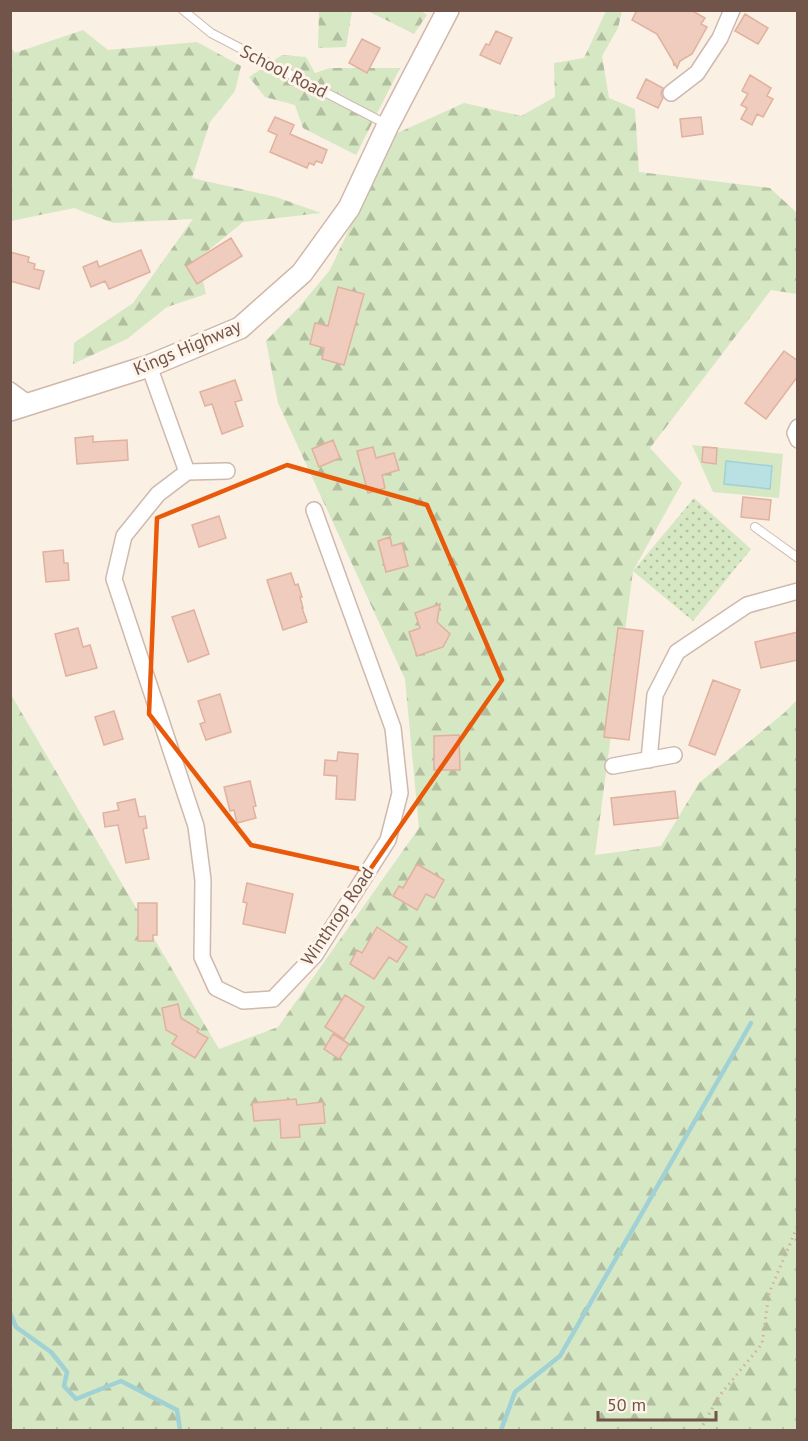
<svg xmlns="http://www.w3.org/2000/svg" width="808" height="1441" viewBox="0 0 808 1441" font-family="'PT Sans',sans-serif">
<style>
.green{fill:#d5e7c3}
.forest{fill:url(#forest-firs)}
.park{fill:url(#park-dots)}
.water{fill:#b9e1e3;stroke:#a0d1d4;stroke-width:1.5}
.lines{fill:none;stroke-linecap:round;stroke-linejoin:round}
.stream{stroke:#a0d1d4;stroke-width:4.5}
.building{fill:#efccbd;stroke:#e0b19e;stroke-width:1.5}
.lane-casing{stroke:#ceb9ae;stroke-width:10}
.street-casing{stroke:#ceb9ae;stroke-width:18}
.secondary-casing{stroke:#d0b8ab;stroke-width:24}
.path{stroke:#d3afa0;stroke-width:3;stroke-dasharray:1.5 4.5;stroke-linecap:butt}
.lane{stroke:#fff;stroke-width:8}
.street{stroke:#fff;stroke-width:15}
.secondary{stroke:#fff;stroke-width:21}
.marked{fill:none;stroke:#e8590c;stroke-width:4.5;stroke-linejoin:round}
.labels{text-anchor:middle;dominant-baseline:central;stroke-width:6;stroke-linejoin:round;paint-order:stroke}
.street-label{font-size:18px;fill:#71554b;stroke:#fef4e9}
</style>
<defs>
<pattern id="forest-firs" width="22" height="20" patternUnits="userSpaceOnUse" patternTransform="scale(1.5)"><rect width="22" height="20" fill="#d5e7c3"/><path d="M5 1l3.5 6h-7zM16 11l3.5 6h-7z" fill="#b1bea0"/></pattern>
<pattern id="park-dots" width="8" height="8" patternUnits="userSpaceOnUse" patternTransform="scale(1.5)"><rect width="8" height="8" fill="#d5e7c3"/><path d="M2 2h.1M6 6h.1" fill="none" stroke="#b1bea0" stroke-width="1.8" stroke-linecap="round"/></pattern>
</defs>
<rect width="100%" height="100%" fill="#fbf0e4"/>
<path class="green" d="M692,445L783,454L779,498L713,492Z"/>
<path class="forest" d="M319,11H352L346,47L318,48Z
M368,11H421L427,15L414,34Z
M606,11H622L618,28L602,56L609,98L635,109L639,172L770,188L797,213V294L771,290L650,448L682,483L633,571L595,855L661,846L699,783L784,713L797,700V1430H11L10,693L219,1049L278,1027L419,828L405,679L278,403L266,341L299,307L330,270L393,135L464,103L521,116L555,97L554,63L584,58Z
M83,30L108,50L197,42L241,66L235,91L210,122L192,178L276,197L321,213L243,222L198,259L206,294L167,307L127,339L73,364L74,343L133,303L193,219L113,223L74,208L11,221L10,45L15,53Z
M282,55L306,57L315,73L330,68H400L356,155L303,128L295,105L265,97L249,77Z"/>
<path class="park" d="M694,498L751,549L693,621L633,571Z"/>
<path class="water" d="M726,461L772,466L770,489L724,484Z"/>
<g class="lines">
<path class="stream" d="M10,1313L16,1327L51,1352L67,1372L64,1386L76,1399L121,1381L177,1410L180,1430
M501,1430L515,1392L560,1356L751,1023"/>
</g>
<path class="building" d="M637,10H691L705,18L701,24L707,27L692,54L680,61L677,68L675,64L674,65L673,61L657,34L632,20Z
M745,14L768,28L758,44L735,31Z
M496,31L512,38L500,64L480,55L486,44L489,45Z
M362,39L380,48L367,73L349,63Z
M750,75L771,88L767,96L773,99L763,117L757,114L752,125L741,119L747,108L741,105L748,94L742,91Z
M646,79L663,88L661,94L663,98L658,108L637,98Z
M275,117L294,125L290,134L327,150L322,163L316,161L314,165L309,163L307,168L270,152L277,135L268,131Z
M701,117L703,134L682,137L680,119Z
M231,238L242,256L197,284L186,266Z
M141,250L150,272L109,289L105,281L91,287L83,267L97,261L99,267Z
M10,252L29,257L28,262L35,264L34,269L44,271L39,289L10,281Z
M338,287L364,294L344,365L322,359L324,348L310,344L315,323L328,326Z
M784,351L798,361V376L766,419L745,403Z
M235,380L242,400L235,402L243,426L222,434L212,404L205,406L200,392Z
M93,436V442L127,440L128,460L77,464L75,438Z
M333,440L340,458L319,467L312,449Z
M373,447L376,458L394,453L399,470L382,475L385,488L368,493L357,451Z
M703,447L717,448L716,464L702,462Z
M743,497L771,500L769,520L741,517Z
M219,516L226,538L199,547L192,525Z
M390,537L392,546L402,543L408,566L386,572L378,541Z
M63,550L64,563H68L69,580L46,582L43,552Z
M291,573L295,585L298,584L302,597H300L303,608H302L307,622L283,630L267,580Z
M440,604L437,622L450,634L443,647L417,656L409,632L420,628L415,613Z
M194,610L209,654L188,662L172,617Z
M78,628L83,647L90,645L97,668L66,676L55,634Z
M618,628L643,631L629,740L604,737Z
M798,632V660L761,668L755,642Z
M713,680L740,690L715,755L689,745Z
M220,694L231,732L206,740L200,724L205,722L198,701Z
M114,711L123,739L104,745L95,717Z
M459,735L460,770H434V736Z
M338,752L358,754L355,800L336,799L337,776L324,775L325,760L337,761Z
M250,781L256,806L253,807L256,818L237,823L234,810L230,811L224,787Z
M675,791L678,818L614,825L611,798Z
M135,799L139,817L145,816L147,828L143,829L149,859L126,863L118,825L105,827L103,813L119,810L117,803Z
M417,864L444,880L434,898L426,894L417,910L393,896L399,886L403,888Z
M247,883L293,894L285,933L243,924L247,903L243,902Z
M138,903H157V935H153V941H138Z
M377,927L407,947L397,962L389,957L374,979L350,964L357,950L362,953Z
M345,995L364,1007L344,1039L325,1027Z
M178,1004L181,1018L199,1029L197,1032L208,1038L195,1058L172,1044L177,1036L166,1030L162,1008Z
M333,1034L349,1044L339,1059L324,1049Z
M296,1099L297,1105L323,1102L325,1123L299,1125L300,1137L281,1138L280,1119L254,1121L252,1103Z"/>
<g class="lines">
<g class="lane-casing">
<path id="lane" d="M183,10L211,33L388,125
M755,527L798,558"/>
</g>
<g class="street-casing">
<path id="street" d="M671,93L697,73L720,38L732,10
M149,366L187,472L158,494L124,536L114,579L196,826L203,880L202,957L216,988L243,1001L273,999L315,955L388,840L400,793L393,728L314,510
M10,390L29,404
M798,427L795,433L798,440
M187,472L227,471
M649,760L655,695L677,652L747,605L798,591
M613,766L674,755"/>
</g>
<g class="secondary-casing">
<path id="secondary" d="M10,410L149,366L240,328L302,273L349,208L388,125L448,10"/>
</g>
<path class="path" d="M700,1430L720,1395L762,1344L769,1293L798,1225"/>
<use href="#lane" class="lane"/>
<use href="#street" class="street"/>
<use href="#secondary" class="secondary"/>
</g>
<path class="marked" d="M287,465L427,505L502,680L369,871L251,845L149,714L157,518Z"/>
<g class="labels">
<g class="street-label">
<text transform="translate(284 71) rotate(27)">School Road</text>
<text transform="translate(187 347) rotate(-23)">Kings Highway</text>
<text transform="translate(337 916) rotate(-56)">Winthrop Road</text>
</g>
</g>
<rect width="808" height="1441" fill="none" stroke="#71554b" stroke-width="24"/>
<path d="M598 1411v9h118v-9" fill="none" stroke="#71554b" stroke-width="3"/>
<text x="607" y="1411" font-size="18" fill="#71554b" stroke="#fef4e9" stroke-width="4.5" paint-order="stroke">50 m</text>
</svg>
